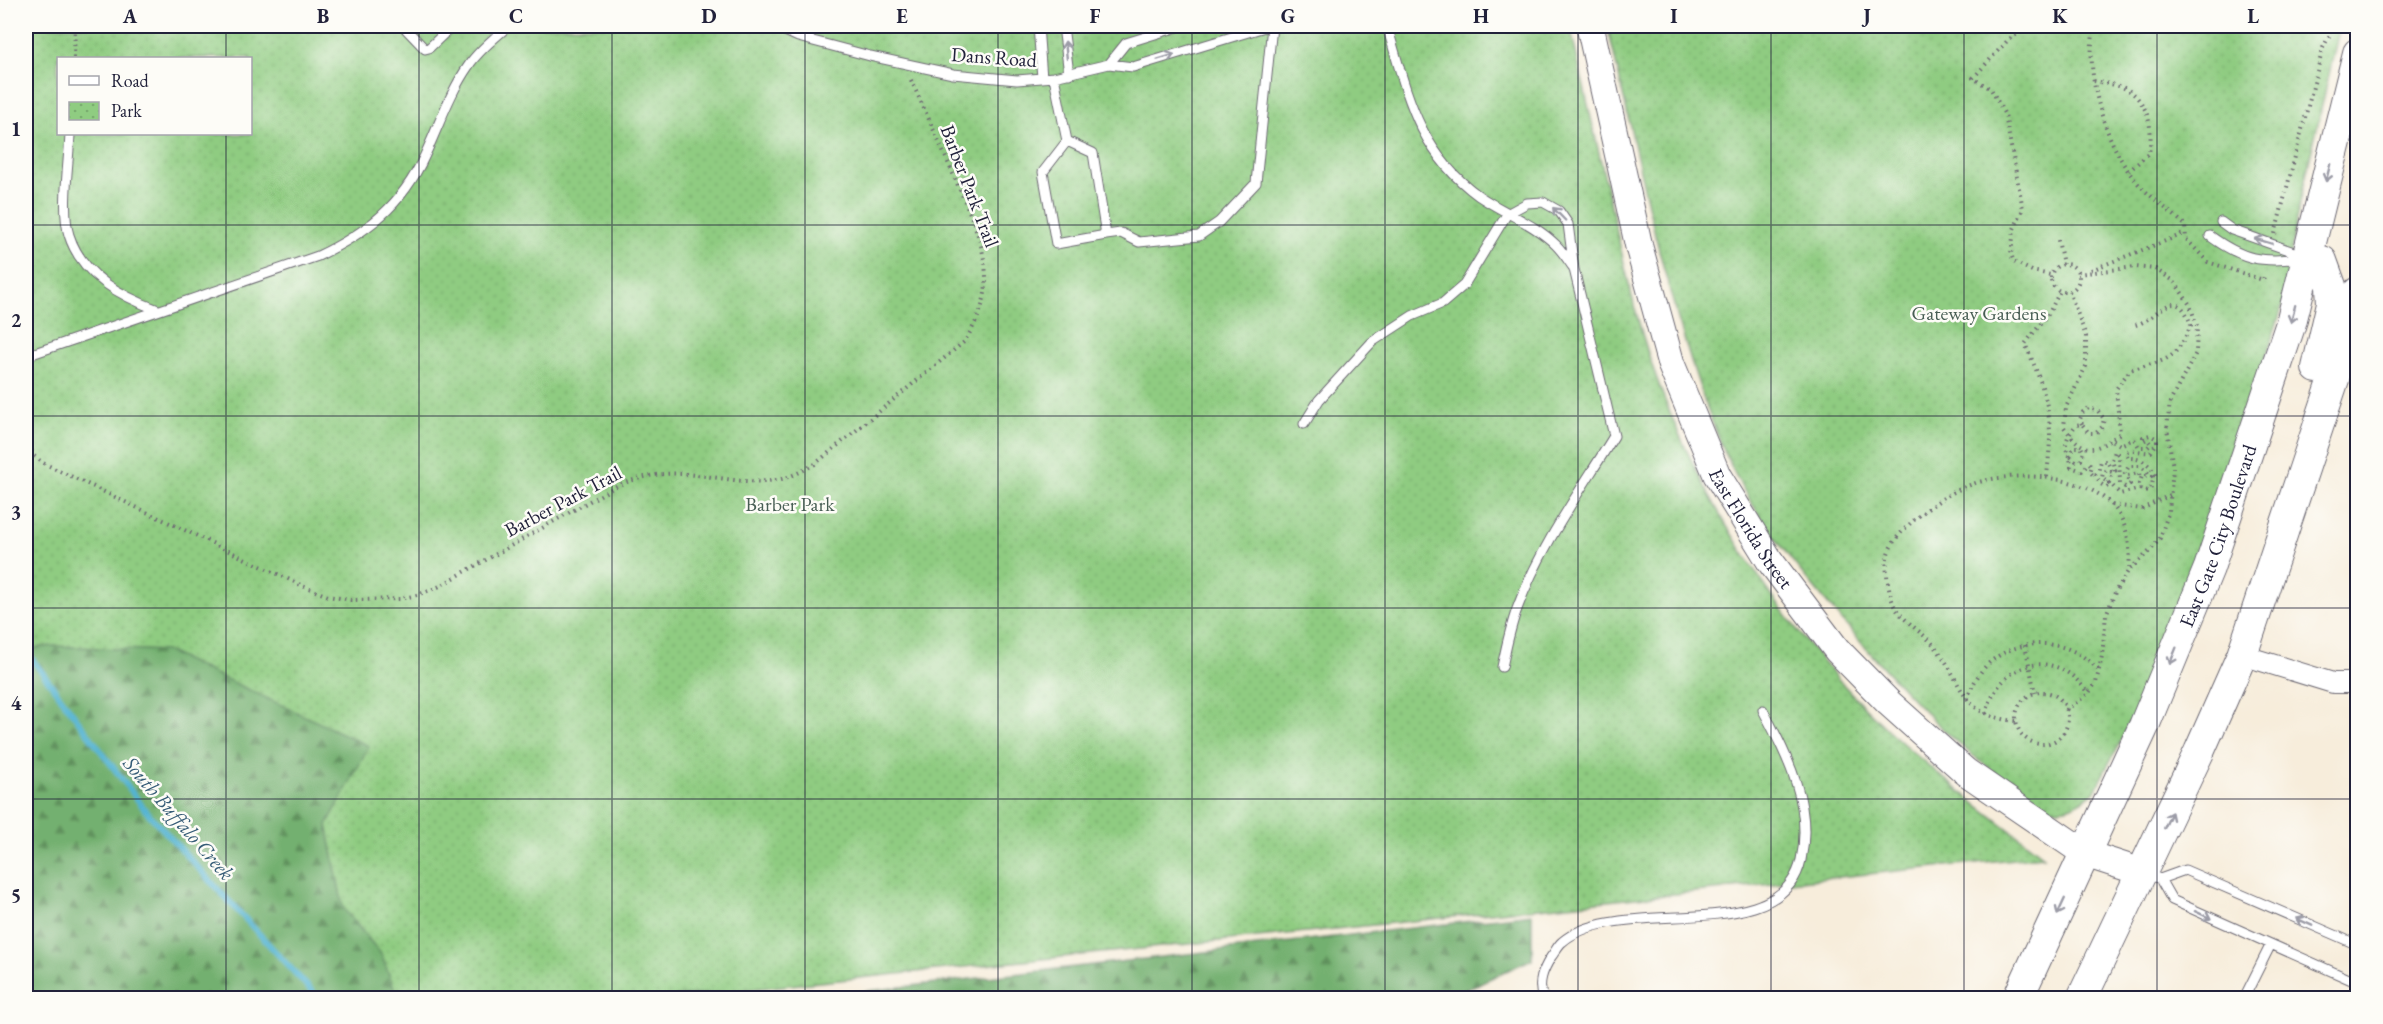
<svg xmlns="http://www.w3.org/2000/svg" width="2383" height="1024" viewBox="0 0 2383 1024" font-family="'EB Garamond',serif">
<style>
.forest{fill:url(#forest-firs);stroke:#4a6955;stroke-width:1.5}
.park{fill:url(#park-dots);stroke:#58775e;stroke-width:1.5;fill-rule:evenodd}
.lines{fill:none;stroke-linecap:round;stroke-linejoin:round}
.stream{stroke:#53b3d2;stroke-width:6}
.lane-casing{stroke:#6d6973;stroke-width:11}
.street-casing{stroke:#6d6973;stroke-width:22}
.secondary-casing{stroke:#6d6973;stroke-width:29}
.primary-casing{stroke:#6d6973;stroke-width:32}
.path{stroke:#6d6973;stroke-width:4;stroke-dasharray:1.5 4.5;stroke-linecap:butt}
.lane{stroke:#fff;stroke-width:9}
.street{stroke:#fff;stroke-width:20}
.secondary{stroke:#fff;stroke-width:27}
.primary{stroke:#fff;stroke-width:30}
.oneway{stroke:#9c9ca7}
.grid{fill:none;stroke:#22223b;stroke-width:1.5;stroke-opacity:0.55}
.labels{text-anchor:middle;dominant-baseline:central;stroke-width:5;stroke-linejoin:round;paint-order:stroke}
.street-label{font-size:20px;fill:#22223b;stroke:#fdfcf7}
.park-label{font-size:20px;fill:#485e54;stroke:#fdfcf7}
.water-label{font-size:21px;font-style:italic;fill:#365c77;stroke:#fdfcf7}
.neatline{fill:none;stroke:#22223b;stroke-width:2}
.grid-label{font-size:20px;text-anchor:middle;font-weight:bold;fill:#22223b}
</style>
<defs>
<pattern id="forest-firs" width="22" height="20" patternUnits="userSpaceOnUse" patternTransform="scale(1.5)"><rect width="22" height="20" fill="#73b06f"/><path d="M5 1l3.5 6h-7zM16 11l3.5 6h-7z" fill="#5e8f5c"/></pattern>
<pattern id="park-dots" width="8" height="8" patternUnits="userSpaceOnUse" patternTransform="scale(1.5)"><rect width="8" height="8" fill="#8fcc81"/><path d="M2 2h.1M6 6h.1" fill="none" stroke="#7baf70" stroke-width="1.8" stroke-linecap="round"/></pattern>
</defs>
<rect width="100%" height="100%" fill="#fdfcf7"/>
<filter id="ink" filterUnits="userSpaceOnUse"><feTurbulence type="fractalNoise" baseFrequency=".0167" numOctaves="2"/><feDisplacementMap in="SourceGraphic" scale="12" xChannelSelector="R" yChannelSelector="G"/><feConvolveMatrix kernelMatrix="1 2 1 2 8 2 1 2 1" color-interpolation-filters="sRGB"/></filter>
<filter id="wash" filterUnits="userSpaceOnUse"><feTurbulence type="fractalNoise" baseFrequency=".008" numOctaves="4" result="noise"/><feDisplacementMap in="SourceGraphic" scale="24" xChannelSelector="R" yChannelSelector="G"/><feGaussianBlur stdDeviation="1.35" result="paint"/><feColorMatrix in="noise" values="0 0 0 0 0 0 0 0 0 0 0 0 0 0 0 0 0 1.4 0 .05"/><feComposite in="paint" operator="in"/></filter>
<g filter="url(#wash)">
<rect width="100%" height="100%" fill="#f7eddb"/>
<path class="forest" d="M26,464L319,614L663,986L741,998H26Z
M1532,914V959L1448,998H807Z"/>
<path class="park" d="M26,26H1570C1584,87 1598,148 1612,210C1624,263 1635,316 1653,368C1698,499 1788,637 1889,731C1938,776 1991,816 2044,856L664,998H398L381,954L343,908L327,825L369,746L166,651L53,646L26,649ZM58,58H250V134H58Z
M1670,26H2340L2296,220L2284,302L2192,582L2154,677L2094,792C2083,800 2073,809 2059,809C2034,809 2000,776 1981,762C1935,726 1896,682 1857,638C1813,587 1769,537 1737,478C1716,438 1701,393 1688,351C1654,247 1634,139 1609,33Z"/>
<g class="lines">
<path class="stream" d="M26,651L146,811L318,998"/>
</g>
</g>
<g filter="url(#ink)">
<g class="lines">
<g class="lane-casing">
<path id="lane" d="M403,26L425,49L429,48L452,26
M774,26L798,37L870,56L953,74L1017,80L1054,77L1109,64L1133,67L1268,26
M1038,26L1042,78
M1063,26L1069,74
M1387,26C1407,93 1418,152 1479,196C1504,213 1535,224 1556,245C1563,252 1568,260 1573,267
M1109,64L1126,43L1181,26
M1054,77L1067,141L1093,153L1106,235L1056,244L1043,172L1067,141
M70,134C69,161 61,210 69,235C82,276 121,296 158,310
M2221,222L2232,230L2305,256
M1106,235L1121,233L1139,242L1199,236L1219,222L1256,183L1272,26
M2210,236C2243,260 2261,263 2302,258
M26,356L318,256C366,233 402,206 425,155C439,125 450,92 469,65C479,50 495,38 508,26
M1304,424L1319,400L1372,342L1412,316L1443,303L1464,285L1507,214L1527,203L1543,202L1559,211L1568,224L1574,269L1614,436C1579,493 1540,547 1517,609C1510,628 1506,648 1502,667
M2145,873L2160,879L2172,900L2358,983
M2160,879L2185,870L2358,945
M1543,998C1537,983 1543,970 1551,957C1555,952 1558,945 1562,942C1618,893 1782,949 1801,860C1813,805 1788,758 1763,710
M2244,998L2270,946"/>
</g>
<g class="street-casing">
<path id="street" d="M2242,655L2333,683H2358"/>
</g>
<g class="secondary-casing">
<g id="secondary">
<path id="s1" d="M1590,26L1639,247L1671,364L1717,475L1770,561L1837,650L1889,703L1966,772L2086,854L2141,872"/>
</g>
</g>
<g class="primary-casing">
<g id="primary">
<path d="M2307,257L2322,261L2331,286L2332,303L2317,368"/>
<path id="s2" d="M2018,998L2144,726L2209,568L2291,323L2358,53"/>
<path d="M2082,998L2199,752L2242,655L2334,379L2358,292"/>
</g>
</g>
<path class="path" d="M2032,26L2009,39L1973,78L1991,89L2005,115L2023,209L2014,229L2011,254L2014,262L2032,271L2051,275
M2095,26C2083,69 2104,139 2131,175C2145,194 2168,209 2185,225L2186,239L2208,262L2263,280L2265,273
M74,58L75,26
M2094,81C2105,83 2122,85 2131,92C2150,107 2153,131 2149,153L2129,171
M2275,234L2323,48L2334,26
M2058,240L2063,264
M2051 278a14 14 0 1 1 28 0a14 14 0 1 1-28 0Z
M2091,270L2186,233
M2069,291L2086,336V366L2066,407L2064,427C2084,455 2094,453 2120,433L2116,389L2130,370C2166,359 2174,364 2191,325C2176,280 2156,321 2135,325
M26,440L34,456L43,463L305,587L328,596L351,600L400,599L417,595L438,587L618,485C633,480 648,475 664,474C701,471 738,486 776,480C790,478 802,471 815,464L964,342C976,324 985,305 986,283C987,246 967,207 953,174C939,142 925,110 910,78
M2070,456L2074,447H2081L2084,452L2081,460L2076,461L2070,456L2071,467L2082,471L2089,463L2092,466L2090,472L2094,476L2098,472L2101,461H2107L2112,472L2115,471L2112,460L2115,451L2119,455L2120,484L2125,487L2130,484L2125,473L2129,466H2140L2153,477L2152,487L2148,491L2140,489L2139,484L2142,476H2156C2150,464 2142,458 2128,458L2126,452C2133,447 2142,454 2151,452L2157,443V439L2150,435L2143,437V441L2147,439L2151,444L2148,447H2139L2134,439L2120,445L2112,440
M2070,456C2061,445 2069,434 2076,425L2082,424L2089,433H2096L2102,427L2104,419L2098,411L2089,408L2083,412L2080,419L2082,424
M2095,474L2101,484L2106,487L2111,485L2102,478L2103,473L2107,470L2112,472L2109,482L2120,494L2140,489
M2128,475L2139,473L2140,479
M2047,477C2048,463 2050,449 2050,435C2050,403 2038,372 2025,344L2049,313L2060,291
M2112,505L2142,509L2170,495
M2025,645L2035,693
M2016 718a26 26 0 1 1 52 0a26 26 0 1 1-52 0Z
M1967,699C1972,686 1978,673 1989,663C2021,635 2072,638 2099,671
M2066,710L2088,694L2096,683L2102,656L2106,615L2116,590L2129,570L2151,550L2160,538L2169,511L2173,468L2167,428L2170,402L2196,353L2197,326L2190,305L2174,281L2155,269L2135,267L2078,274
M1986,714C1999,660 2057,645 2088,694
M2016,721C1959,715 1965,686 1937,649C1926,634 1899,619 1893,603C1889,591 1885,571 1887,558C1889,544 1903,530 1913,521C1930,506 1948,493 1970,485C2009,470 2083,473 2113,506C2128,523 2131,548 2129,570"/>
<use href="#lane" class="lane"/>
<use href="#street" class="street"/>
<use href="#secondary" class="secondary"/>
<use href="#primary" class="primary"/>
</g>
<defs><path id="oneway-shaft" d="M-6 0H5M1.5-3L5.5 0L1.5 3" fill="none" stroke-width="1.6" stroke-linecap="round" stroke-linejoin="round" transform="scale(1.5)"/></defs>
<g class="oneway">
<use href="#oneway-shaft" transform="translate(1066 50) rotate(-96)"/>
<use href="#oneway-shaft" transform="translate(1166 57) rotate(-17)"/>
<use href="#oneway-shaft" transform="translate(2328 173) rotate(104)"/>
<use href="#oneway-shaft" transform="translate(1559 214) rotate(-134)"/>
<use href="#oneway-shaft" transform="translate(2263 241) rotate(-163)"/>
<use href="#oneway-shaft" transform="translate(2293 314) rotate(104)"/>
<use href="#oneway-shaft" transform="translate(2173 656) rotate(112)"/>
<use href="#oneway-shaft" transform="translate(2168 820) rotate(-65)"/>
<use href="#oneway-shaft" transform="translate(2061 907) rotate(115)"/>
<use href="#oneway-shaft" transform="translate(2203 915) rotate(25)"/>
<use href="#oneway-shaft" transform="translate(2304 922) rotate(-156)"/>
</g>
</g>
<path class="grid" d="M226,26V58M419,26V998M612,26V998M805,26V998M998,26V998M1192,26V998M1385,26V998M1578,26V998M1771,26V998M1964,26V998M2157,26V998M226,134V998M26,225H2358M26,416H2358M26,608H2358M26,799H2358"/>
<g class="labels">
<g class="street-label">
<text transform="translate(994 57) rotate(4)">Dans Road</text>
<text transform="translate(970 186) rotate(69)">Barber Park Trail</text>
<text transform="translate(563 501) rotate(-28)">Barber Park Trail</text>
<text stroke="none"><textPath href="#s1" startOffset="531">East Florida Street</textPath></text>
<text stroke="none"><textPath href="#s2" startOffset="504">East Gate City Boulevard</textPath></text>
</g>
<g class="park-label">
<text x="1979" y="313">Gateway Gardens</text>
<text x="790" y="504">Barber Park</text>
</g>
<g class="water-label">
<text transform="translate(179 818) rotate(49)">South Buffalo Creek</text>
</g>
</g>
<rect width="2383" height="1024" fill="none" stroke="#fdfcf7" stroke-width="66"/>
<rect x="57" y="57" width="195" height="78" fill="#fdfcf7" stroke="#a5a5ac" stroke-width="1.5"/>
<rect x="69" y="76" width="30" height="9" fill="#ffffff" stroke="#a5a5ac" stroke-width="1.5"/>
<text x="111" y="87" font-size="18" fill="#22223b">Road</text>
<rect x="69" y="102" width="30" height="18" fill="url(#park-dots)" stroke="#a5a5ac" stroke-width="1.5"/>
<text x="111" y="117" font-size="18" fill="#22223b">Park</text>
<rect x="33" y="33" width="2317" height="958" class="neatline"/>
<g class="grid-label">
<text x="130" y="23">A</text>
<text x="323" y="23">B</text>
<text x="516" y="23">C</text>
<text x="709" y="23">D</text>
<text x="902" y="23">E</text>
<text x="1095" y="23">F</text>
<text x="1288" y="23">G</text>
<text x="1481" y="23">H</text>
<text x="1674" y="23">I</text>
<text x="1867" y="23">J</text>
<text x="2060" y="23">K</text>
<text x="2253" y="23">L</text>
<text x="16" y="136">1</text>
<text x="16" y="327">2</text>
<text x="16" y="519">3</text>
<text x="16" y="710">4</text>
<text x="16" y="902">5</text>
</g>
</svg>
